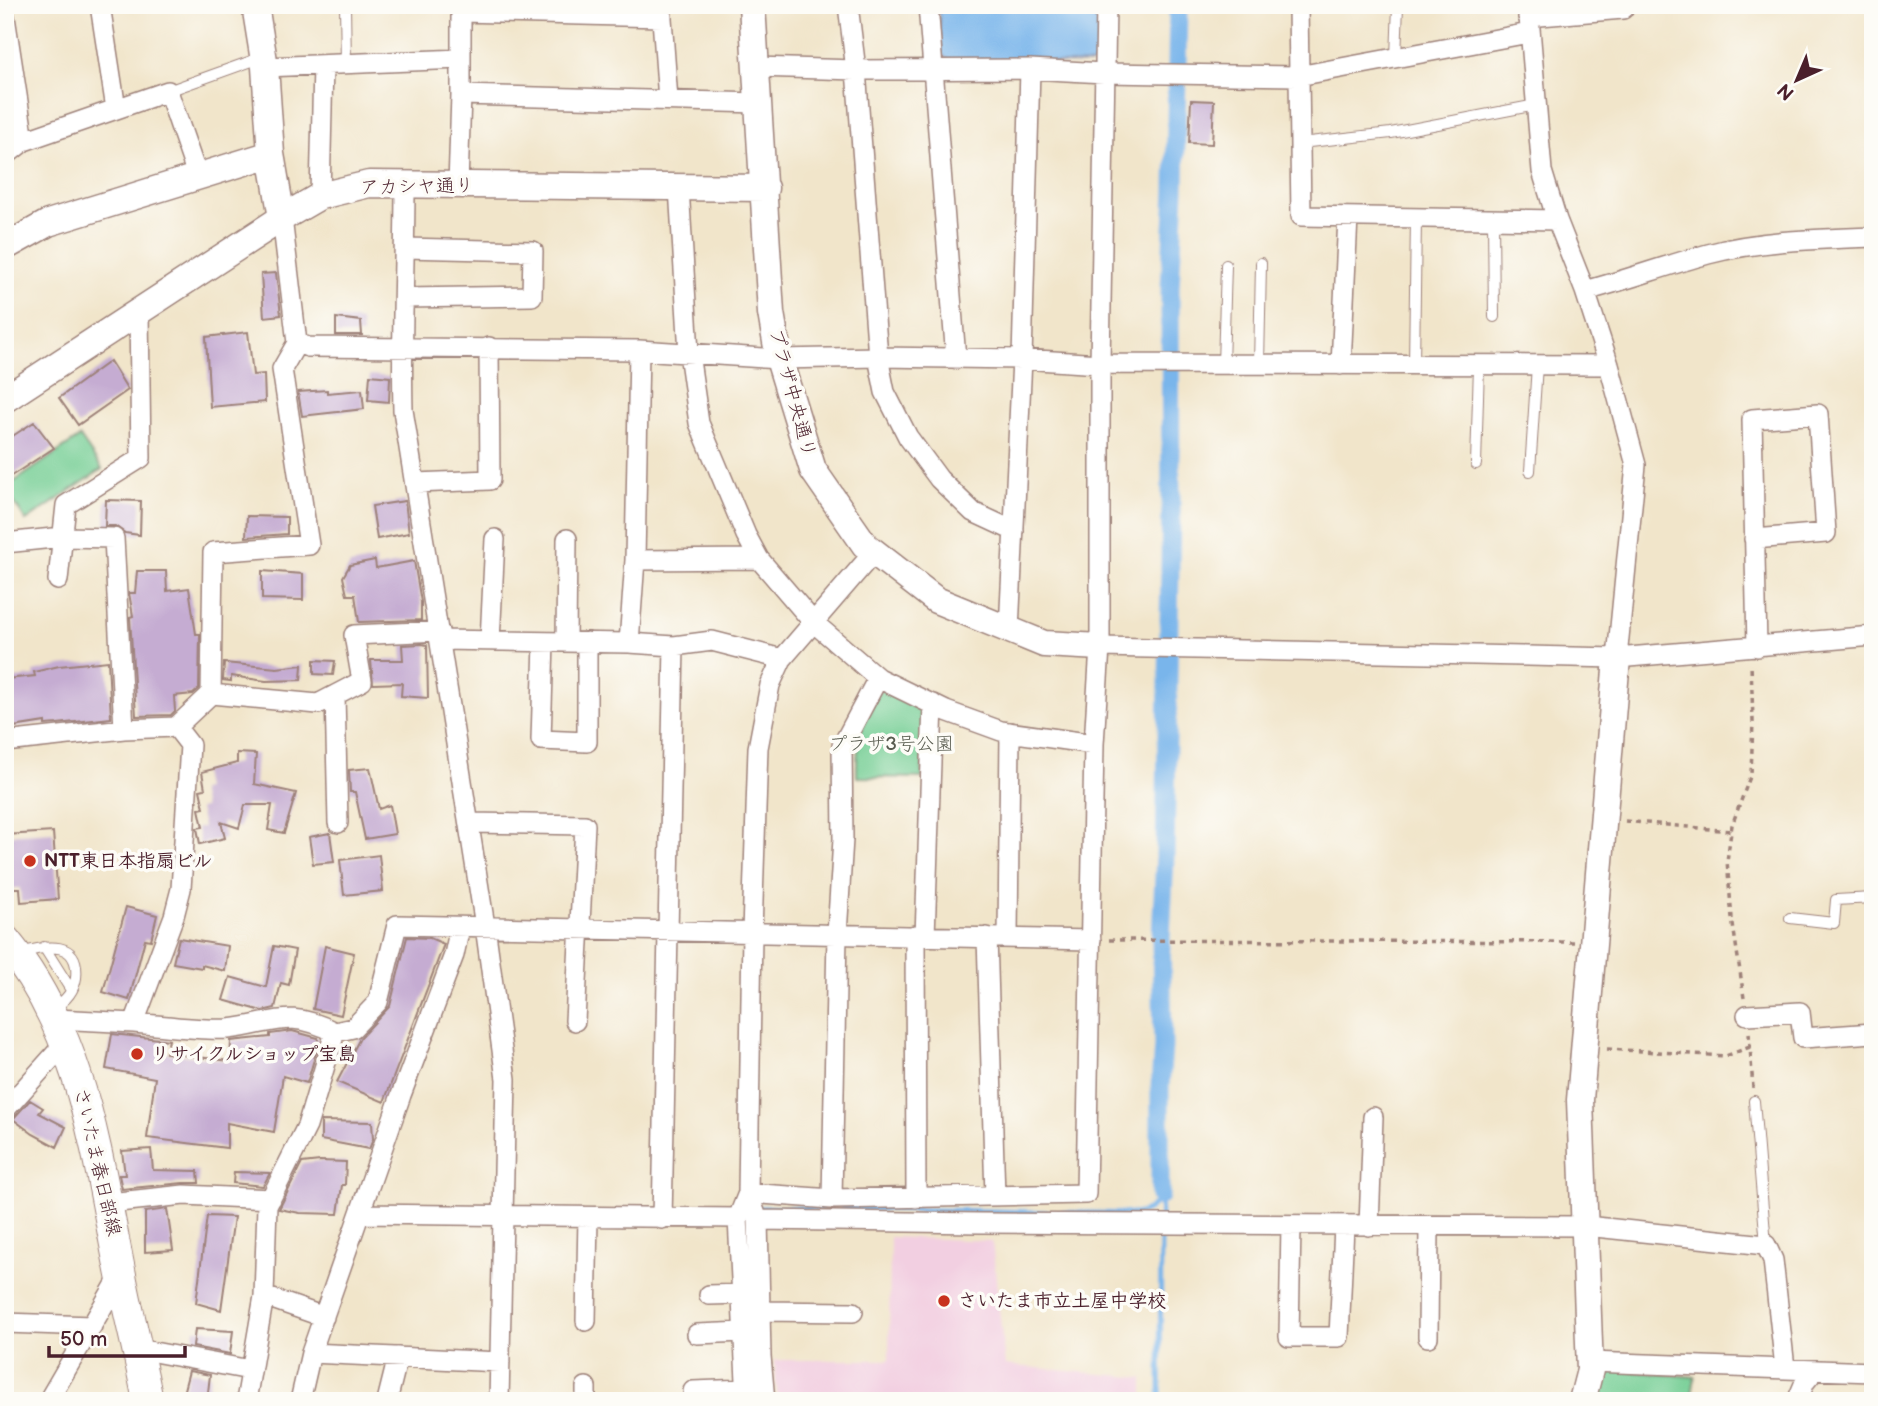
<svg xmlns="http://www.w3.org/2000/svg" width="1878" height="1406" viewBox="0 0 1878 1406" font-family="'Balsamiq Sans','Klee One',sans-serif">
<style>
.built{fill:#f2cfe1}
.green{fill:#75ce94;stroke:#607660;stroke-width:2}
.water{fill:#79b5eb;stroke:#626a8b;stroke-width:2}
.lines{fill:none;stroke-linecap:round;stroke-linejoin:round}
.stream{stroke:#79b5eb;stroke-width:5}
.canal{stroke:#79b5eb;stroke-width:19}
.building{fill:#c5acd2}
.lane-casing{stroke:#9e827a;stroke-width:12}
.street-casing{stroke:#9e827a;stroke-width:22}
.secondary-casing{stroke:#9e827a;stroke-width:29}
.primary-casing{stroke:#9e827a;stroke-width:32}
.path{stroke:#9e827a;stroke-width:3.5;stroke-dasharray:5 5;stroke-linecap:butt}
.lane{stroke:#fff;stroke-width:10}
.street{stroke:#fff;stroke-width:19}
.secondary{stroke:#fff;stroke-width:26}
.primary{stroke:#fff;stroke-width:30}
.poi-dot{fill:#c8321e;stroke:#fdfcf7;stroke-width:2.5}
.labels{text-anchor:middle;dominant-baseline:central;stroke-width:7;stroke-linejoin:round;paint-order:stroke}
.street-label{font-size:19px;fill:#4a1f2b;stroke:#fdfcf7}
.park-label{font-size:19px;fill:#595c50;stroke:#fdfcf7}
.poi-label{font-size:19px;font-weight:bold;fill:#4a1f2b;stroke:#fdfcf7;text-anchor:start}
</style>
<rect width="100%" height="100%" fill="#fdfcf7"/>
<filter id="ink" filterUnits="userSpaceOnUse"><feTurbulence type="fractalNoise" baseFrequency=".0143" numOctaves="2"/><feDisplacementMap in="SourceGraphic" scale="14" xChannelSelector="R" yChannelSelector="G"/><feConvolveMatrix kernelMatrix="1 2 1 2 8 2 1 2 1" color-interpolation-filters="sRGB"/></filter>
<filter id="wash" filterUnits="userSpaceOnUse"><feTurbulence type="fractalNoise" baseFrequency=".00686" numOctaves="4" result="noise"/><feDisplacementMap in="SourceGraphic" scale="28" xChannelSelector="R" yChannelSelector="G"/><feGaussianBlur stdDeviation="1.57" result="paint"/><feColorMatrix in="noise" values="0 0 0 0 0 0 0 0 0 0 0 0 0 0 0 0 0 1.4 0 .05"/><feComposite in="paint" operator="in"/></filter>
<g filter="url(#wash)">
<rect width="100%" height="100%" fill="#f1e5ca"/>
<path class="built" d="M890,1237L992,1241L1005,1365L1143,1378V1401H778L774,1360H889Z"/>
<path class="green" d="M80,437L102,469L26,521L5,488Z
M890,688L919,704L924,713L922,778L857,777C856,741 861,723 879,691Z
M1604,1369L1695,1377L1691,1401H1596Z"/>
<path class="water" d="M938,5H1100L1099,59L1092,64L949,60L942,55Z"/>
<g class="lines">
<path class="stream" d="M1160,1197L1161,1219
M759,1208H822
M842,1208L1134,1214C1147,1212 1153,1208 1160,1196
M1160,1401L1161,1229"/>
<path class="canal" d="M1160,1196V1086L1163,1046L1161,937L1165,856L1171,508L1170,288L1175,191L1178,5"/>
</g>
<g id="blocks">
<path class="building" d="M1191,100L1214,101L1212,144L1189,143Z
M276,273L281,315L264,317L261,274Z
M336,318L361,321L362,335H336Z
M248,332L253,375L264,374L265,402L210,407L206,337Z
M110,361L128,390L78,425L59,398Z
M370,375L390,377L389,402L368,400Z
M327,390V393L362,390L364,409L302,416L298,392Z
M34,422L54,448L5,480V441Z
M106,500L141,501L140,535L125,533L115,526H105Z
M405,501L409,533L377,539L372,506Z
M247,516L287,517V534L246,537Z
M375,560L376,568L414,561L421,602V620L359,622L355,595H347L343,577L350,565Z
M137,571H166L167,591L189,588L196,634H200L199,689L193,694L174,696L175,711L171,715L136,716L130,617L133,616L129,593H135Z
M262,571L303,574V600L262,599Z
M422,644L427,645L428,698L401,696L402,683L373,684L371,660H403L402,645Z
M314,660L335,661L333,675L314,674Z
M108,661L111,718L57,724L45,725V722L13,727L6,679L35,676L34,672L59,666Z
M224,663L277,668L302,665L301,680L266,681L231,676V681L223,680Z
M237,753L256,754L254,784L296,793L284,833L268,830L272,805H245L239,828L221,822L225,838L200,844L197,828L203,827L199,809L204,808L200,790L205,789L202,772L237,763Z
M370,768L379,809L390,805L395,834L365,839L355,792H350L349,770Z
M53,832L58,899L21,902L20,888H5V835Z
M330,833L334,862L313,864L309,837Z
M379,855L383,891L344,895L340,860Z
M126,907L157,915L151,940L145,939L129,1000L103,992Z
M407,937L430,938L444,944L384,1102L337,1082L360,1038L390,1006Z
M179,938L228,946L225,971L202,965V968L173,963Z
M274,946L295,950L289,985L281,983L275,1008L262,1011L223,1000L230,977L266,987Z
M325,946L354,953L341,1015L313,1009Z
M292,1031L318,1038L317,1049L307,1083L283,1076L274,1132L227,1123V1148L147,1138L155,1078L106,1069L112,1034L169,1040L166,1053L230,1061L231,1041L270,1037V1034Z
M30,1100L43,1108L39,1113L66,1127L57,1147L33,1134L13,1119Z
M321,1121L372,1122L373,1139L369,1149L321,1140Z
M151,1149L153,1170L198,1171L199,1183H183L122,1189L119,1175H125L122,1151Z
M320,1161L346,1162L345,1185H342L338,1214L300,1213L279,1209L302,1163Z
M234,1172L270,1173L263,1186L233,1183Z
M167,1209L173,1250L145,1252V1212Z
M207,1216L234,1217L221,1310L196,1303Z
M195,1329L233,1331L230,1354L193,1347Z
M189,1371L210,1375L207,1401H181Z"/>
</g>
</g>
<g filter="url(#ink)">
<use href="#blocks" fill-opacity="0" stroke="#9e827a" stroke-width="2"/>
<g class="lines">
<g class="lane-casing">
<path id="lane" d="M345,5L346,64
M1396,58L1398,5
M168,91L263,57
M1300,143L1391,133L1536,105
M1493,219L1494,317
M1223,365L1226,265
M1259,365L1261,263
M1414,365L1416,218
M1476,464L1479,365
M1530,471L1537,365
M1790,918L1834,923L1836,900L1873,898
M44,947L71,990
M21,953C47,945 80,940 76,978C74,991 65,1001 54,1008
M1754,1101L1766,1245"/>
</g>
<g class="street-casing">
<path id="street" d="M100,5L116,109
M661,5L668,100
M848,5L856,70L878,357L885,392L908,437L939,479L973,512L1014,531
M928,5L956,359
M1298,5L1301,216L1557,220
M1528,5L1542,171L1557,220L1585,291L1609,365L1636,465L1617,658
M462,12L662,17
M5,17L24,141
M1528,17L1623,9
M265,67L461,59
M756,67L856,70L1030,69L1104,73L1298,76L1529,33
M461,95L759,103
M5,156L24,141L168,91L198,178
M405,184C405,260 401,335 403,410L485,926L506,1079L499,1401
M458,185L461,95V5
M679,187L689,353L699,423L746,535L759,559L813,622L878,678L946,711L1001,731L1094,744
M320,196L323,65
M1585,291C1627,280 1667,265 1708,254C1761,240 1819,239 1873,237
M405,298L532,296L533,251L405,248
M297,343L308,347L639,350L779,359L878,357L1022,359L1100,364L1609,365
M639,350L635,560L629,643L674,646L712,641L782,659
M1341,365L1348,217
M415,483L490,480L489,347
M1754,539L1826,533L1818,414L1752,419L1757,647
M5,543L63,537L114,538L124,729
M635,560L759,559
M58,580L66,505L141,458L139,312
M1009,630L1022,359L1030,69
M440,640L629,643
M490,641L495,539
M544,642L541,740L587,742V642
M566,642L567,539
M1100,647L1617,658L1873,636
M211,694L213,552L309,545L282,369L297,343L282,218
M335,695L338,823
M176,727L211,694L318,704L362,681L354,635L439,631
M5,742L124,729L176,727L190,745L181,889L174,916L134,1023C162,1025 201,1031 228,1029C275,1024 287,1008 335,1032L353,1028L378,1002L397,925L1091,940
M469,823L585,825L575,1021
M915,935L916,1198
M925,936L933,704
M987,937L995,1196
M1008,938L1010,732
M1747,1015L1800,1012L1803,1038L1873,1033
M56,1019L134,1023
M5,1110L66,1042
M832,1199L837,934L843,839L842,746L878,678
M109,1203L184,1195L271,1199
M360,1214L738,1218
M662,1219L674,646
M758,1220L981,1223L1586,1226L1756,1244L1766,1245L1773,1260L1785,1368
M1291,1225L1289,1337H1339L1344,1226
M1369,1226L1373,1117
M709,1295L742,1294
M760,1311L853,1312
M324,1317L264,1296L267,1206L307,1126L335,1032
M586,1321L588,1217
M5,1323L92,1326
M697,1334L744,1332
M1428,1337L1429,1226
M138,1349L250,1370
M311,1353L500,1362
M1589,1362L1873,1372
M693,1391L746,1389
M48,1401L121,1275
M246,1401L264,1296
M300,1401L311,1353L401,1095L454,955L460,927
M387,1401L398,1357
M586,1401V1387
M747,1401L738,1218L748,1193L752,932L758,748L770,685L782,659L874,552
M765,1401L761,1356L758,1220L748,1193L832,1199L1086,1194L1094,744L1100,647V364L1106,5
M1797,1401L1805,1382L1815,1370"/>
</g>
<g class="secondary-casing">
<path id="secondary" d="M255,5L265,67L271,154L282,218
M752,5L771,313L779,359L813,470L865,545L936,600L1044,644L1100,647
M5,247L48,223L271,154
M5,399L282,218L320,196L369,184L765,188
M1582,1401L1590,1370L1580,1100L1617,658"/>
</g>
<g class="primary-casing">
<path id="primary" d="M5,940C84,1035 97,1158 121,1275C129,1317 140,1358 148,1401"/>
</g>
<path class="path" d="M1625,821L1731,831
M1109,940L1574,942
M1744,998L1732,918L1727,861L1732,825L1751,774L1753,721L1751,664
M1749,1033L1753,1088
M1607,1049L1726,1056L1750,1047"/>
<use href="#lane" class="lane"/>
<use href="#street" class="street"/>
<use href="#secondary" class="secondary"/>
<use href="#primary" class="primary"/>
</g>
</g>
<g class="poi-dot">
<circle cx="30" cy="861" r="7"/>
<circle cx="137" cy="1054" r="7"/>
<circle cx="944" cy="1301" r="7"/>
</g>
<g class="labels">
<g class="street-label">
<text transform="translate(417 187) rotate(-1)">アカシヤ通り</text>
<text transform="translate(792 393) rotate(75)">プラザ中央通り</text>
<text transform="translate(97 1162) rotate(77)">さいたま春日部線</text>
</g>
<g class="park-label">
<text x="891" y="744">プラザ3号公園</text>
</g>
<g class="poi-label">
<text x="44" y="861">NTT東日本指扇ビル</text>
<text x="151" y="1054">リサイクルショップ宝島</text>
<text x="958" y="1301">さいたま市立土屋中学校</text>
</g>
</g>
<rect width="1878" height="1406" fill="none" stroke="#fdfcf7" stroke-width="28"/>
<g transform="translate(1797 80) rotate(224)" stroke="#fdfcf7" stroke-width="5" paint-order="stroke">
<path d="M0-5L12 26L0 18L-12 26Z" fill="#4a1f2b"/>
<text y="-10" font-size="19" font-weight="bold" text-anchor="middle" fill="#4a1f2b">N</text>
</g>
<path d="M49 1346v10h136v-10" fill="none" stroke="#4a1f2b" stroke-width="3.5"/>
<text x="60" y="1346" font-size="21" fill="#4a1f2b" stroke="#fdfcf7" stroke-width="5" paint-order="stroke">50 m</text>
</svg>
